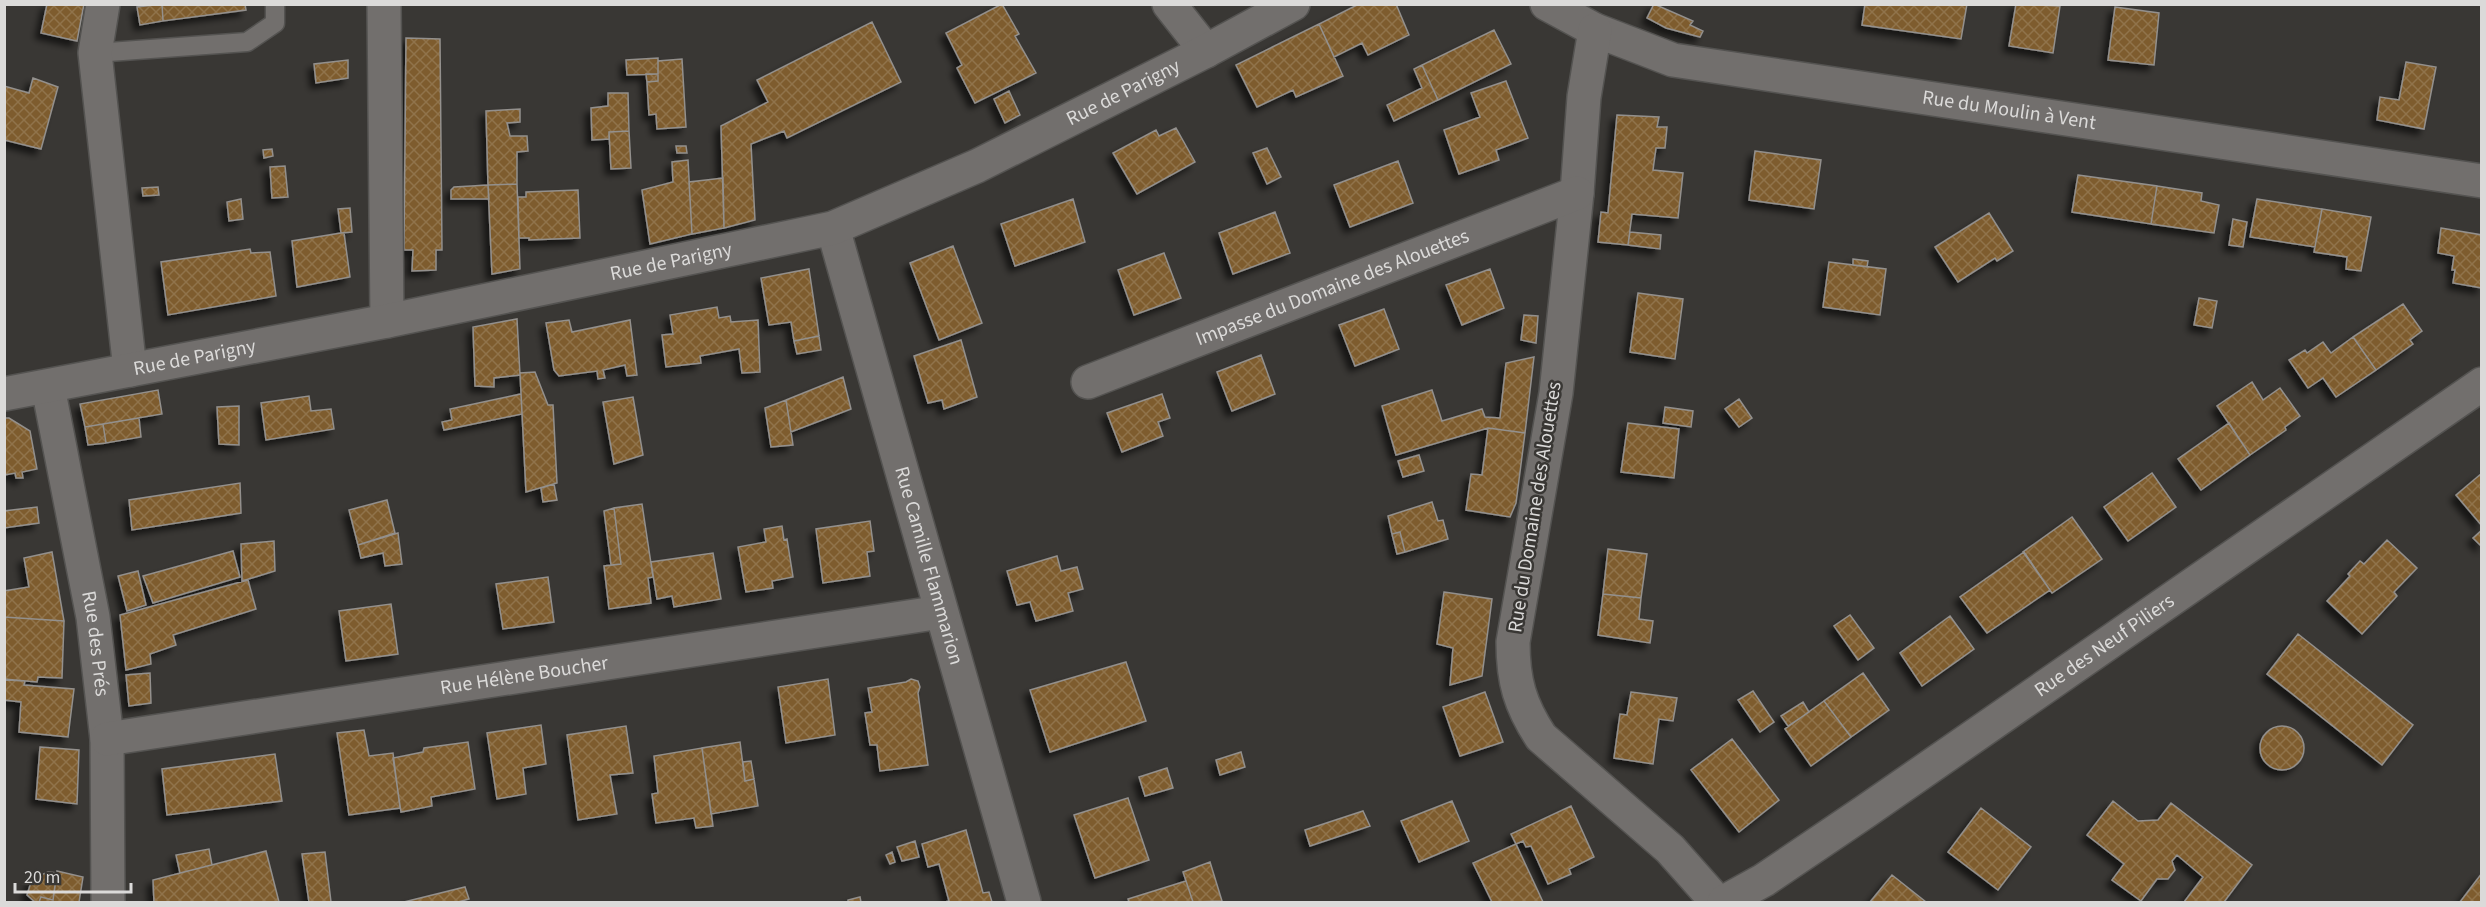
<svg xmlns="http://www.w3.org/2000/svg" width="2486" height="907" viewBox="0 0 2486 907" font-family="'Source Sans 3',sans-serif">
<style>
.building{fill:url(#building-cross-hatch);stroke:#93908d;stroke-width:1.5;filter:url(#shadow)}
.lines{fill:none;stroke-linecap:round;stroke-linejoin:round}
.service-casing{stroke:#545351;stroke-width:21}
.minor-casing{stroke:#545351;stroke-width:36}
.service{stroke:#726f6d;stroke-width:18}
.minor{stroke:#726f6d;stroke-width:33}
.labels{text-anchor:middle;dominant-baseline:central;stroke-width:5;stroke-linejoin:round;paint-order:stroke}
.street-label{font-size:20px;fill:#dbdad9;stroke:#393734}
</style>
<defs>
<pattern id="building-cross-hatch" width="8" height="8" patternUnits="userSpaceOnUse" patternTransform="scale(1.5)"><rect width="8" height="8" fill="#7e5c2d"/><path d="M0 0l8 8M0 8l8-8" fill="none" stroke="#90734b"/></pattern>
<filter id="shadow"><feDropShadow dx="-5.5" dy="5.5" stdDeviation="3" flood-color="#0009"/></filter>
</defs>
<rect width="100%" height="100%" fill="#393734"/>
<path class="building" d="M47,4H84L77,41L41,33Z
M162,4H245L246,10L163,21Z
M162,4L163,21L140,25L137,7Z
M1002,4L1019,34L1015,36L1036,73L975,103L957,68L962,65L946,33Z
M1359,4H1396L1409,35L1368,55L1362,43L1334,57L1319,24Z
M1654,4L1693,21L1690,25L1703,31L1700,37L1666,28L1647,18Z
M1865,4H1967L1961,39L1862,25Z
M2016,4L2060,6L2053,53L2009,46Z
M2115,7L2159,13L2154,65L2108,60Z
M872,22L901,82L787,138L784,131L751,144L755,220L724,228L721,126L768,102L757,80Z
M1319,24L1343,76L1296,97L1293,90L1257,107L1236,65Z
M1494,30L1511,64L1438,100L1422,65Z
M406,38L440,39L442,250H436V270L412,271L413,250H404Z
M658,58V74L627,75L626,60Z
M682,59L686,127L657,129L656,114L649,115L647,82L658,81V61Z
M348,60V78L316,83L314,64Z
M2406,62L2436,67L2424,129L2377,120L2380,97L2399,100Z
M1422,65L1438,100L1394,121L1387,105L1422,88L1414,69Z
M646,74H658V81L647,82Z
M33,78L58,87L41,149L4,140V86L29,93Z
M1506,81L1528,138L1496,150L1499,160L1459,174L1444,130L1480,117L1471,93Z
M1009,91L1020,115L1005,123L994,99Z
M608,93H628L629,131L609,132V139L592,140L591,108L608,106Z
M520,109V122L507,123L510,136H527L528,151L517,152V184L488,185L486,111Z
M1617,115L1659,117L1657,127H1667L1665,148H1656L1653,170L1683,173L1678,218L1632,214L1628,245L1598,242L1601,212L1608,213Z
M1176,128L1195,162L1137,194L1113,153L1156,130L1159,136Z
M629,131L631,168L611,169L609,132Z
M676,146H686L687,153H677Z
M1267,148L1281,177L1267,184L1253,153Z
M272,149L273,156L264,158L263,150Z
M1755,151L1821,160L1814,209L1749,200Z
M688,160L692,234L650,244L642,190L673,182L672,162Z
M1398,161L1413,203L1350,227L1334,185Z
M285,166L288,197L272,198L270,167Z
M2078,175L2157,186L2151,224L2072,212Z
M723,178L724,228L692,234L689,182Z
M517,184L520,269L492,274L488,185Z
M488,185L489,199H451V190L454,187Z
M2157,186L2202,193L2201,201L2219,205L2214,233L2151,224Z
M158,187L159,195L143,196L142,188Z
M578,190L580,238L529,240V238H519L518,197H526V192Z
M241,199L243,219L229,221L227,202Z
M1073,199L1085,242L1015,266L1001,224Z
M2257,199L2322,209L2315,247L2250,237Z
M350,208L352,232L341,233L338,209Z
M2322,209L2371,217L2361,271L2346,269L2347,257L2314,252Z
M1275,212L1290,253L1233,274L1219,233Z
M1989,213L2013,251L1997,261L1995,258L1958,282L1935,247Z
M2233,219L2247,222L2243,247L2229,245Z
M2441,228L2482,235V288L2453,283L2455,270H2452L2454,256L2438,253Z
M1630,232L1661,235L1660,249L1628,245Z
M341,233H344L350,277L297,287L292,241Z
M953,246L982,323L939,340L910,263Z
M250,249L251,253L270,252L276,296L168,315L161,262Z
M1164,253L1181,298L1134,315L1118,270Z
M1853,259L1868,261L1867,267L1853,265Z
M1829,262L1886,269L1880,315L1823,307Z
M809,269L819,336L794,341L791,322L769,325L761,278Z
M1490,269L1504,308L1462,325L1446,285Z
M1638,293L1683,299L1675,359L1630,352Z
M2199,298L2217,301L2212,328L2194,325Z
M2403,304L2422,331L2410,340L2413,344L2376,370L2353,337Z
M717,307L719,318L730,316L731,322L758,320L760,372L742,373L739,349L700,356L701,363L666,367L662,335L673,334L670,315Z
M1384,309L1399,349L1355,366L1339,325Z
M1524,315L1538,316L1536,343L1521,340Z
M517,319L520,375L494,378V387L475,386L473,327Z
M569,320L572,332L630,320L637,375L627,376L625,365L603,370L605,378L598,379L597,371L559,376L554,370L546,323Z
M819,336L821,350L797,354L794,341Z
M2353,337L2376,370L2336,397L2323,378L2308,388L2289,360L2305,350L2307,353L2323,342L2331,353Z
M961,340L977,397L944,409L942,400L928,403L914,356Z
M1261,355L1275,394L1232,411L1217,372Z
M1534,357L1525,433L1488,428L1396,455L1382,406L1432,390L1442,421L1482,409L1485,417L1500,418L1506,363Z
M535,372L548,405H553L557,483L526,492L520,373Z
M843,377L851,409L791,432L786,400Z
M2252,382L2263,400L2280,388L2300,416L2285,427L2286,430L2250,455L2217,406Z
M158,390L162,414L85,427L80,404Z
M521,394L522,414L444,430L442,422L452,420L450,409Z
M1162,394L1170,418L1158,422L1163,436L1122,452L1107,413Z
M309,396L311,411L331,409L334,429L266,440L261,403Z
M633,397L643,455L614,464L603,402Z
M1739,399L1752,418L1739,427L1725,409Z
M786,400L793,445L771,447L765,408Z
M239,406V445L219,444L217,407Z
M1665,407L1693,411L1691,427L1663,423Z
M4,418H9L30,431L37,469L22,472L23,478H16L15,473L4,475Z
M139,418L141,437L106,443L103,424Z
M1628,423L1679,429L1674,478L1621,472Z
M2229,423L2250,455L2201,490L2178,459Z
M103,424L106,443L88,445L85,427Z
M1488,428L1525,433L1516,503L1510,517L1466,510L1471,474L1482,475Z
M1419,455L1424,471L1403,477L1398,461Z
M2152,473L2176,507L2128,541L2104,507Z
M2482,473V526L2456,495Z
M240,483L241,513L132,530L129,500Z
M554,484L557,500L543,502L541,488Z
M387,500L395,533L358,545L349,510Z
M1432,502L1438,521L1443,520L1448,539L1405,552L1400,532L1392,534L1388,516Z
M642,504L653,577L648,578L651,603L609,609L604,566L621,564L614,508Z
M37,507L39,523L4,528V511Z
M614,508L621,564L611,565L604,511Z
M2072,517L2102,559L2052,593L2023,552Z
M870,521L874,551L867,552L870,576L823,583L816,529Z
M782,526L784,540L787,539L793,577L772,581L773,588L746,592L738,547L766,542L764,529Z
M2482,530V547L2473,538Z
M1400,532L1405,552L1397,554L1392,534Z
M398,533L402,564L385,566L383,553L361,558L358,545Z
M2387,540L2417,568L2394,592L2397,596L2362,634L2327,601L2350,576L2348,574L2360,561L2364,564Z
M274,541L275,571L242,581L241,544Z
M1608,549L1647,554L1641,598L1603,594Z
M233,551L240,577L153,603L143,576Z
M52,552L64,621L4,617V591L29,587L24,558Z
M2024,552L2050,590L1987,633L1960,597Z
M713,553L721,599L674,607L672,596L657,599L651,562Z
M1057,556L1061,571L1077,567L1083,589L1068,593L1073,611L1036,621L1030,602L1017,605L1007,571Z
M138,571L146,605L127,611L118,576Z
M548,577L554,622L503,629L496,584Z
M248,580L256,609L173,635L176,645L150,654L151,664L126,670L120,615Z
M1444,592L1492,599L1482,676L1450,685L1453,648L1437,644Z
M1603,594L1641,598L1639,619L1653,621L1650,643L1598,635Z
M391,604L398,654L346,661L339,611Z
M1850,615L1874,648L1858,660L1834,626Z
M1950,616L1974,649L1922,686L1900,653Z
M4,617L64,621L62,678L38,677L37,682L4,679Z
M2298,634L2413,725L2382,765L2267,674Z
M1126,662L1146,721L1050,752L1030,690Z
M150,673L151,703L129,706L126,675Z
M1863,673L1889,710L1851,737L1824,701Z
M828,679L835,735L786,743L778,687Z
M911,679L918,681L920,687L918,693L928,765L880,771L877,745H870L865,713L872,712L868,688L906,682Z
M5,680L25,681L24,685L74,689L68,737L19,732L21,702L4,700Z
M1753,691L1774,722L1760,732L1738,700Z
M1485,692L1503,742L1460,756L1443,707Z
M1631,692L1677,698L1673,721L1659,719L1653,764L1614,758L1620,714L1627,715Z
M1824,701L1851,737L1811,766L1785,729Z
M1803,702L1809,712L1788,726L1781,716Z
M541,725L546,764L523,768L526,794L497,799L487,733Z
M626,726L633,773L610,775L617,814L578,820L567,735Z
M2260 748a22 22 0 1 1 44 0a22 22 0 1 1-44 0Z
M364,730L369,756L393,753L400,808L349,815L337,733Z
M1732,739L1779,800L1739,832L1691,770Z
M468,742L475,789L431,797L432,806L401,812L393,758L423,752L424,748Z
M740,742L745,781L754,779L758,806L711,814L702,748Z
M40,747L79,750L77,804L36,799Z
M702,748L713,826L696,828L694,818L656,823L652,794L658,793L654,756Z
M1241,752L1245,767L1220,775L1216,760Z
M275,754L282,801L167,815L162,769Z
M751,761L754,779L745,781L743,762Z
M1167,768L1173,788L1145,796L1139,777Z
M1128,798L1149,860L1095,878L1074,815Z
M1452,801L1469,841L1419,862L1401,821Z
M2113,801L2138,821L2158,820L2171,803L2252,865L2224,902H2184L2203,877L2177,855L2172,861L2175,870L2168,879H2157L2141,901L2112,880L2124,864L2087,835Z
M1571,806L1594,857L1569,869L1571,874L1548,884L1531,846L1526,847L1523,841L1516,844L1511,834Z
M1981,808L2031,847L1998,890L1948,852Z
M1363,811L1370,826L1310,846L1305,830Z
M966,830L983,893L989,892L992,902H945L949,901L939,864L928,867L922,844Z
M915,841L919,857L902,861L897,847Z
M1516,844L1543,902H1492L1473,863Z
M209,849L212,865L180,873L176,855Z
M266,851L279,902H154L153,880Z
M325,852L331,902H309L302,854Z
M892,852L895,862L890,864L886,855Z
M1210,862L1222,901L1193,902L1183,872Z
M57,871L83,877L79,902H39L41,897L53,900Z
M48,872L57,873L53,900L41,897L39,902H35L27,895L32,879Z
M2482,873V902H2460Z
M1892,875L1926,902H1870Z
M1186,881L1193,902H1129L1128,899Z
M465,887L469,899L458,902H404Z
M860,897L861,902H848V900Z"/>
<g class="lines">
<g class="service-casing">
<path id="service" d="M95,53L247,42L275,23V4"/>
</g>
<g class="minor-casing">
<g id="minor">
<path d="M103,4L95,53L130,370"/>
<path d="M384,4L387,321"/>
<path d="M1169,4L1206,51"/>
<path id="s1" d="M1547,4L1595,30L1673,60L2482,181"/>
<path d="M1595,30L1584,97L1577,193L1556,393L1513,642C1513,681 1520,705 1541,737L1670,849L1717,902"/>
<path id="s2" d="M833,228L1024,902"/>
<path id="s3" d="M1088,382L1577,193"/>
<path id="s4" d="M48,387L93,617L107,739L108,902"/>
<path id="s5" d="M4,394L387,321L833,228L977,166L1206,51L1293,4"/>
<path id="s6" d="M107,739L941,612"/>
<path id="s7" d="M1724,902L1764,880L1866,811L2482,384"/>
</g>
</g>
<use href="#service" class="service"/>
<use href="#minor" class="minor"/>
</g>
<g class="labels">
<g class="street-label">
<text stroke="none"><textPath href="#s5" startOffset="1166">Rue de Parigny</textPath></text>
<text stroke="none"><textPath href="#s1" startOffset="478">Rue du Moulin à Vent</textPath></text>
<text stroke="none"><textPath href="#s5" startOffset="680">Rue de Parigny</textPath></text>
<text stroke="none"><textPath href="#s3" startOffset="262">Impasse du Domaine des Alouettes</textPath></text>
<text stroke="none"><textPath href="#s5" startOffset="194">Rue de Parigny</textPath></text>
<text transform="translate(1535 507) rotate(-81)">Rue du Domaine des Alouettes</text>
<text stroke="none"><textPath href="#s2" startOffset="351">Rue Camille Flammarion</textPath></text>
<text stroke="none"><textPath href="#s4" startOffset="261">Rue des Prés</textPath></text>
<text stroke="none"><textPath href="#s7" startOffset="459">Rue des Neuf Piliers</textPath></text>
<text stroke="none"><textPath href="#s6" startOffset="422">Rue Hélène Boucher</textPath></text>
</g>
</g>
<rect width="2486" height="907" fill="none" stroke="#dbdad9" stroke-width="12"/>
<path d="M15 883v9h116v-9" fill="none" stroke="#dbdad9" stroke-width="3"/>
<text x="24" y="883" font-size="18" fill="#dbdad9" stroke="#393734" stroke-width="4.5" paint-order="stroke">20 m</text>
</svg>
